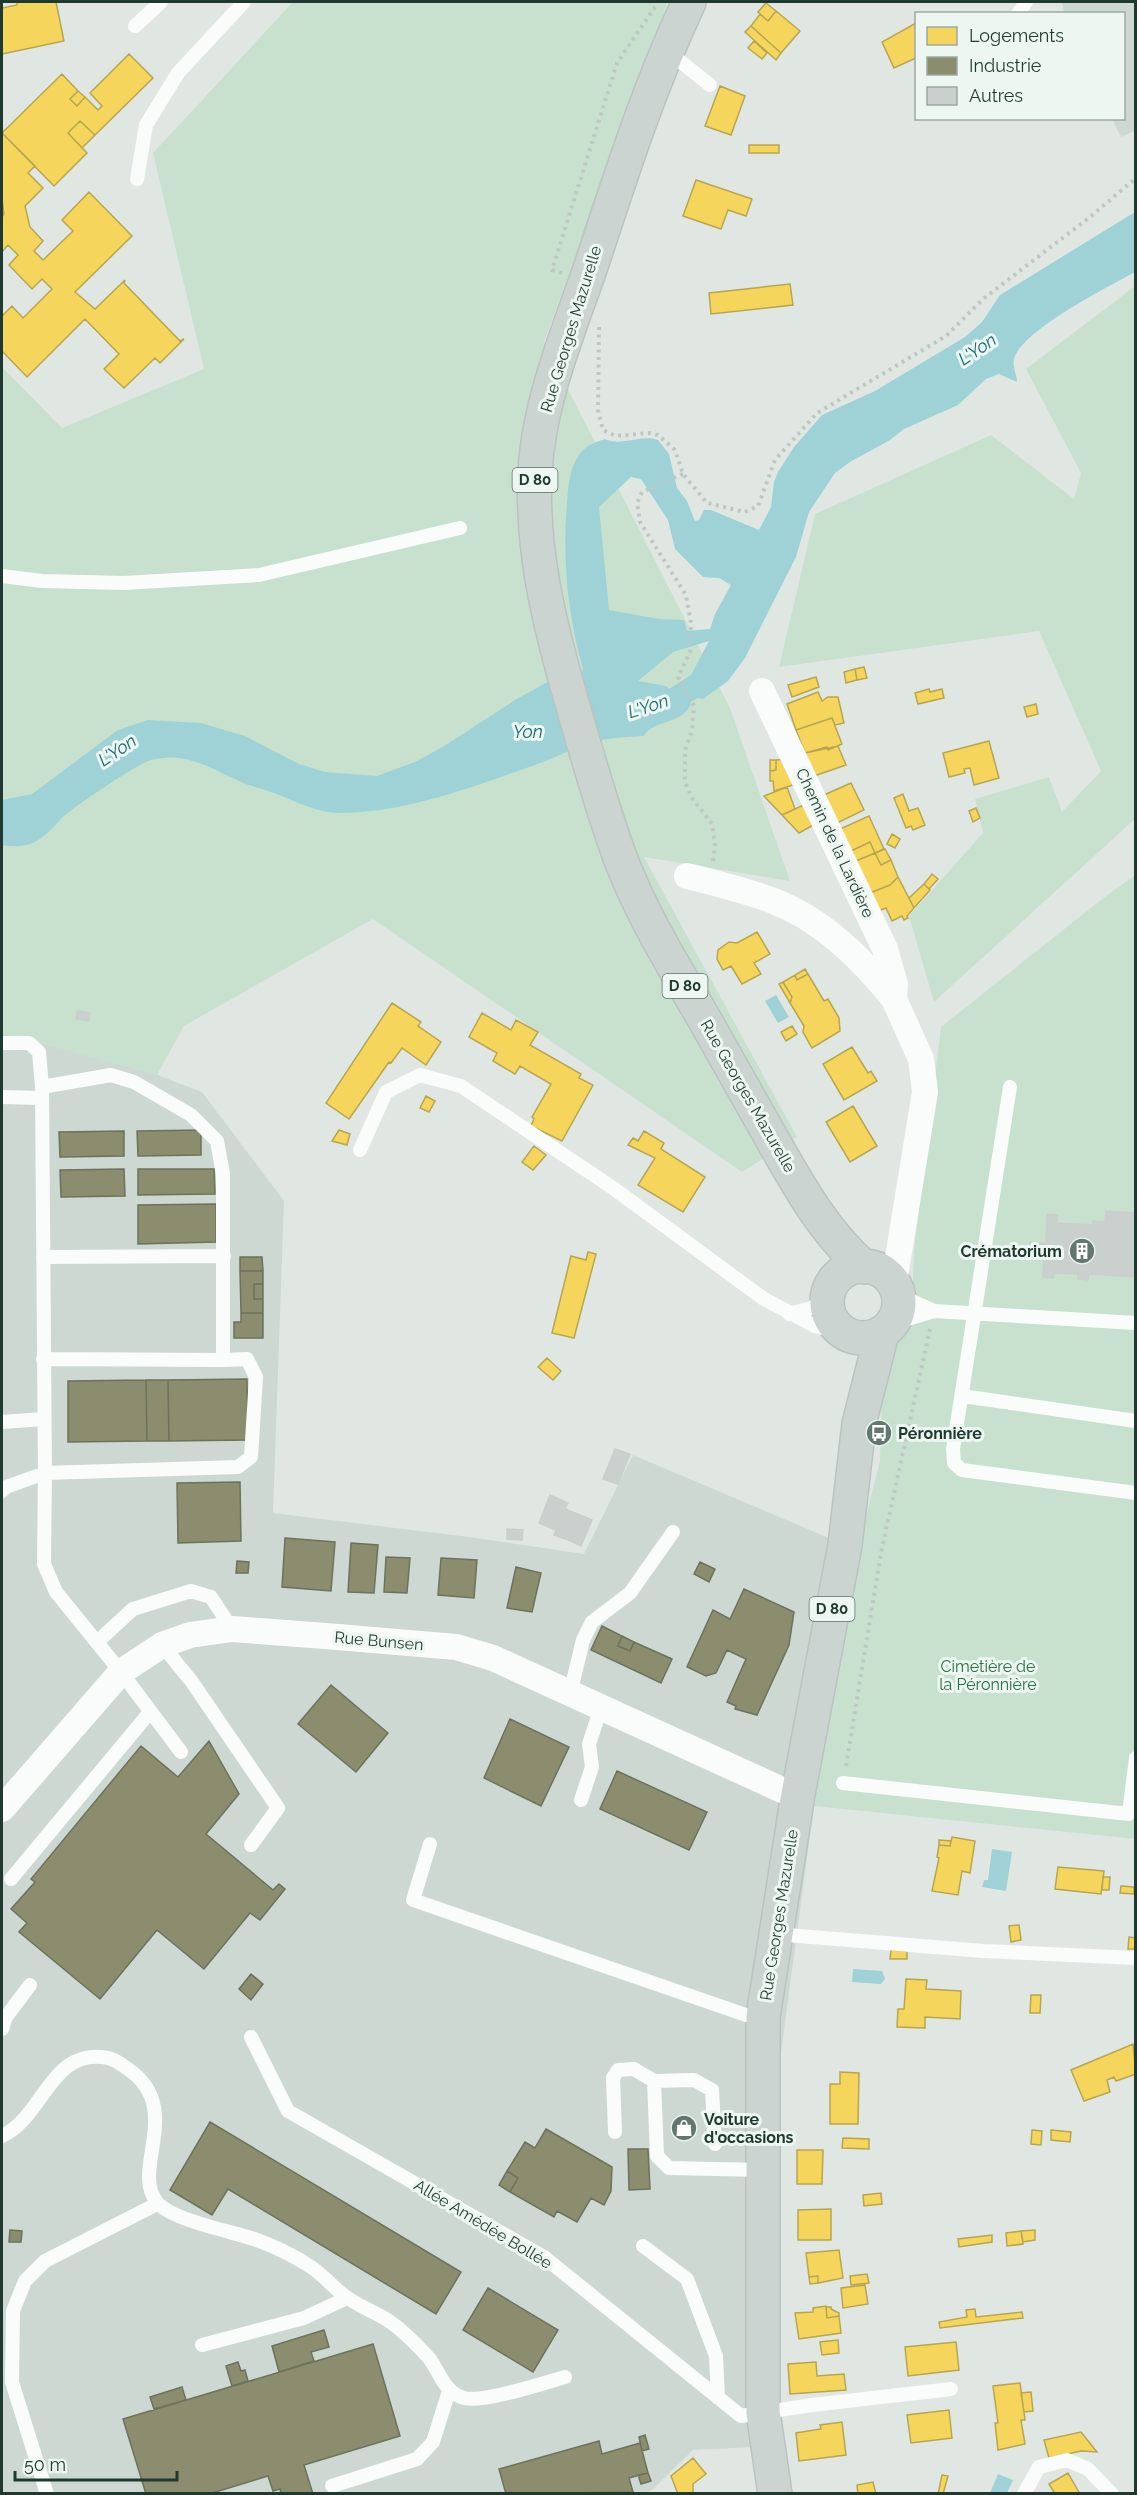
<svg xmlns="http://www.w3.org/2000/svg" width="1137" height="2495" viewBox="0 0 1137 2495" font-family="Raleway,sans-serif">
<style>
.built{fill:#cdd8d3}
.green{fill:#c8e1ce}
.water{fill:#9ed2d6;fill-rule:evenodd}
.homes{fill:#f6d55c;stroke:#b6a64f;stroke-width:1.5}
.industry{fill:#8c8c6e;stroke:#6b735c;stroke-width:1.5}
.building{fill:#cad0cd;stroke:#c9d0cc;stroke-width:1.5}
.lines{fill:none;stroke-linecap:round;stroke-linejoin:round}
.primary-casing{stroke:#bac3c0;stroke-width:36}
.path{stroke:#bfc7c5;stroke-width:4;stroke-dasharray:3 4.5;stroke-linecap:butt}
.lane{stroke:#fafbfb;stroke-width:14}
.street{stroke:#fafbfb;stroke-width:26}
.primary{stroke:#cbd4d1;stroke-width:33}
.labels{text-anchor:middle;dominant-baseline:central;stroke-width:6;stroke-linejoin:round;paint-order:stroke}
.shield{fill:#edf6f1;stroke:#5d726b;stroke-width:1.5}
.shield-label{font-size:15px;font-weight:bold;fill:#1f3931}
.street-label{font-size:16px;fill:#1f3931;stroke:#edf6f1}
.poi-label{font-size:16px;font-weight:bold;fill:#1f3931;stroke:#edf6f1;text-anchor:start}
.park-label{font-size:16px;fill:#287141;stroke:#edf6f1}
.water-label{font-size:18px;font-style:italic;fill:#186a76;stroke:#edf6f1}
</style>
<rect width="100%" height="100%" fill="#e0e7e3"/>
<path class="built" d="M1062,2H1135V131L1121,137L1112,119L1124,118V14L1064,13Z
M2,1026L82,1046L202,1092L284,1201L273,1513L477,1538L584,1554L633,1455L829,1538L785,1803L814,1806L781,2053L777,2446L693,2450L651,2491L642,2493L2,2494Z"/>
<path class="green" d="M293,2H668L544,342L730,708L790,881L644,857L797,1137L742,1172L373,919L184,1026L157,1075L2,1033V367L62,428L204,369L153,153Z
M1135,286V819L934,1002L909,916L983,833L975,799L1049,777L1062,812L1101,771L1039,631L779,667L815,514L991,435L1074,499L1081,473L1026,369Z
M1135,875V1839L814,1806L863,1528L880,1461L883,1365L912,1309L914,1251L941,1027L1102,899Z"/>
<path class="water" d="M1135,212V272C1108,287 1022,330 1014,359C1012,367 1017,374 1017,382L999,374L986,379L958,405L904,429L890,440L850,462L835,473L809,512L796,557L745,658L728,681L703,699L698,698L691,702C687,724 653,719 644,736C629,737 613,737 598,741C580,745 561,755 543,762C478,785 411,812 341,813C315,813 294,800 271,792C260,788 248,786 237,780C208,767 184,751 151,760C137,764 70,809 60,820C42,840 30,850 2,845V800L32,794L118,730L148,720L201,723L245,736L299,764L325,772L377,776L417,761L446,745L515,700L551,680L582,674L583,669C568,615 562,561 567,504C568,488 569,469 579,455C585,446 595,442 605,439C622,447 640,434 658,440L669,454L677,488L687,501L695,521L699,520L704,510H711L759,530L771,507L774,482L778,472L794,447L822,415L875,391L965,337L982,322L1000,295ZM631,477L641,479L668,520L675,549L703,577L719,578L731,585L715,614L710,629L687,631L684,620L659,619L609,610L599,507ZM709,641L691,675L669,689L666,686L638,681L673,652Z
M776,995L789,1017L778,1023L765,1001Z
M992,1849L1012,1852L1006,1891L982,1887L984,1880H988Z
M853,1969L882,1971L885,1979L881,1984L852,1982Z
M998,2474L1013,2480L1007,2493H990Z"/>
<path class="homes" d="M17,2H56L64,41L2,54V8L17,5Z
M766,3L776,11L768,21L758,12Z
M776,11L800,31L781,53L751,26L760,14L768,21Z
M916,23V58L894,68L882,42Z
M751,26L781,53L776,60L745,32Z
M754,41L767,53L762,59L748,48Z
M129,54L153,78L95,135L80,121L68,133L87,153L54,186L2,133L62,74L78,91L70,99L77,106L85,97L98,110L102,106L90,93Z
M720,86L745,96L731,135L705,126Z
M78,91L85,97L77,106L70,99Z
M80,121L95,135L82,148L68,133Z
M2,133L35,166L28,173L43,188L25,206L30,227L43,241L34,251L43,260L73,231L62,220L89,192L132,236L75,292L95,309L125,280L124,283L180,341L184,339L160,363L155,358L124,388L104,369L119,354L85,319L27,377L2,351V316L12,306L23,318L52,289L42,279L32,289L9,265L18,255L8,245L2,252V217L4,214L2,200Z
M749,145H779V153H749Z
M696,180L752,199L746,216L728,210L721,229L683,216Z
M790,284L793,305L711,314L709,293Z
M864,667L867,678L857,680L855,669Z
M855,669L857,680L846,683L844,672Z
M816,677L819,687L792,697L788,685Z
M929,689L930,692L942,689L944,698L918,704L915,693Z
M818,692L822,701L828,697H838L844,723L835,725L832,718L796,730L787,704Z
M1036,704L1038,714L1027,717L1024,707Z
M832,718L842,744L828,750L827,747L805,753L796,730Z
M989,741L999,778L974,785L970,768L964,769L965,773L949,777L943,753Z
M838,746L846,765L814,776L805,753Z
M792,759L793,785L774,791L773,781H770V771L776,770V760Z
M770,760H776V770L770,771Z
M851,783L864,810L837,823L824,795Z
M787,787L795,809L782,815L764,796Z
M903,794L909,811L918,808L925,825L913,830L911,826L906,828L894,798Z
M810,802L815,824L799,833L782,815Z
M976,808L980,818L973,822L969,811Z
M869,816L884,849L875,853L870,842L851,851L840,829Z
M892,834L900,839L895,848L887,844Z
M870,842L875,853L856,861L851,851Z
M885,849L891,860L881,865L875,853Z
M875,853L881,865L891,860L898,877L890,885L870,893L856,861Z
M932,874L938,879L929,889L924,884Z
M898,877L914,908L907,916L908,918L904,920L902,916L892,921L886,908L878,911L870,893L890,885Z
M924,884L930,890L914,908L909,898Z
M757,932L770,954L754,963L761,974L742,984L731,966L723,970L717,959L718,950L729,942L737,943Z
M805,969L808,974L797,980L795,975Z
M808,974L824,1001L828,999L839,1018L840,1031L812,1048L803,1032L804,1026L790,1003L792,997L783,982L795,975L797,980Z
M783,982L792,997L790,1003L779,984Z
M392,1003L421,1022L418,1026L441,1042L426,1065L402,1048L391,1063L389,1062L349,1119L326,1103Z
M482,1013L511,1030L516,1020L538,1032L530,1045L581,1074L579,1078L593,1085L562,1141L531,1126L534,1119L532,1117L551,1084L520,1066L515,1074L493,1061L497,1053L469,1037Z
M792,1026L797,1034L786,1041L781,1032Z
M852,1047L868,1073L871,1071L877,1081L844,1100L823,1064Z
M426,1096L435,1101L429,1112L420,1108Z
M853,1106L877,1146L850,1162L826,1122Z
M339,1130L350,1134L347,1145L332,1141Z
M644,1131L664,1143L661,1149L705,1177L683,1212L638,1185L655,1158L628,1145L633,1138L638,1141Z
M534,1146L546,1155L533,1170L522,1162Z
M588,1252L596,1254L574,1338L552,1333L571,1256L586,1260Z
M547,1358L561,1371L553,1380L538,1367Z
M952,1837L975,1841L970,1873L962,1871L958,1895L932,1891L939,1858L937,1857L939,1845L950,1846Z
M939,1840L951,1841L950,1846L939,1845Z
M1058,1867L1104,1871L1101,1894L1055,1889Z
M1103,1877H1110L1109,1890H1102Z
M1121,1886L1134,1887V1894L1120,1893Z
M1019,1925L1021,1940L1011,1942L1009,1926Z
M1129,1937L1136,1938V1949H1128Z
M891,1950L907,1951V1959H890Z
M906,1979L927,1980L926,1989L961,1991L960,2019L925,2017V2028L897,2027L898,2009H904Z
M1031,1995H1041L1040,2013H1030Z
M1133,2044L1136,2074L1116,2081L1114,2077L1107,2080L1110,2092L1084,2101L1071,2070Z
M840,2072L859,2073L858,2124H830V2084H840Z
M1032,2130L1042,2131L1041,2145L1031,2144Z
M1051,2130L1071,2132L1070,2142L1051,2140Z
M843,2138L869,2139V2149L842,2148Z
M797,2150H823L822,2184H797Z
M881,2193L882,2204L864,2206L863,2195Z
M831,2209V2240H798V2210Z
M1035,2230V2240L1023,2242L1021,2231Z
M1021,2231L1023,2244L1007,2246L1006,2233Z
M992,2235V2242L959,2247L958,2239Z
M839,2250L843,2278L818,2283V2276L809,2277L806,2253Z
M867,2274L869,2283L851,2285L850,2276Z
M818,2276V2283L810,2284L809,2277Z
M865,2285L868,2304L843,2308L841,2288Z
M826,2306L827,2318L839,2316L841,2333L799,2339L795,2313L813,2312V2308Z
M826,2307H831V2309L839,2313V2316L827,2318Z
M975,2309L976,2317L1022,2312L1023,2318L940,2328L939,2322L967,2317L966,2310Z
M838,2340L839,2353L822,2355L820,2342Z
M956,2342L959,2370L908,2376L905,2347Z
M816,2362L817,2376L844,2374L846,2390L790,2394L788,2364Z
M1020,2383L1025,2420H1021L1025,2444L998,2450L995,2423H998L993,2386Z
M1031,2392L1033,2411L1024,2412L1021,2393Z
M949,2410L952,2438L911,2443L907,2415Z
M842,2422L846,2455L799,2461L796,2433L821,2429L820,2425Z
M1081,2432L1097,2452L1081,2451L1049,2458L1044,2440Z
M693,2458L706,2474L693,2484V2493L696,2494H678L671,2476Z
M1068,2473L1080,2494H1055L1049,2484Z
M942,2475L948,2476L943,2494H938Z
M873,2482L876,2494H858L857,2485Z"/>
<path class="industry" d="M201,1130V1155L138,1156L137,1131Z
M124,1131V1156L60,1157L59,1132Z
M124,1169L125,1196L61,1197L60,1170Z
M138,1169H214L215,1194L138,1195Z
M216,1204V1242L138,1244V1205Z
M240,1257H262L263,1271H240Z
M240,1271H263V1284H254V1299H263V1313H241Z
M254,1284H263V1299H254Z
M241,1313H263V1338H234V1322H241Z
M247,1379L248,1440L169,1441L168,1380Z
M146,1380L147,1441L68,1442V1381Z
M146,1380H168L169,1441H147Z
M240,1482L241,1541L178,1543L177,1483Z
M285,1538L335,1542L331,1591L282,1587Z
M351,1543L378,1545L374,1593L348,1592Z
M386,1557L410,1558L407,1593L384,1592Z
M441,1558L477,1560L474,1598L438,1595Z
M237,1561L249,1562L248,1573H236Z
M700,1562L715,1569L709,1582L694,1574Z
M516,1567L541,1573L532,1612L507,1608Z
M744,1589L794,1612L789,1645L757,1715L735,1709L736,1706L727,1702L746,1659L727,1650L716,1673L706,1676L687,1667L713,1610L730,1619Z
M602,1626L622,1636L618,1646L630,1651L634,1642L672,1659L661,1683L591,1650Z
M622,1636L634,1642L630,1651L618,1646Z
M331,1685L388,1733L356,1772L298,1724Z
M510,1719L569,1747L541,1806L484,1778Z
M209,1741L239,1794L206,1834L273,1890L279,1884L285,1889L260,1920L250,1913L204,1969L157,1930L100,1999L19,1932L27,1923L11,1909L35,1882L31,1879L141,1746L178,1777Z
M617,1771L707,1812L689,1850L600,1809Z
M251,1974L263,1984L251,2000L239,1989Z
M210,2122L461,2272L436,2314L228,2189L212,2215L170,2190Z
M546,2129L612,2167L611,2191L604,2205L591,2198L577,2222L557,2211L554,2217L510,2192L518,2178L507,2171L525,2142L535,2148Z
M628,2149H648L650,2189L629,2190Z
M507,2171L518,2178L510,2192L499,2185Z
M10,2230L22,2231L21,2242H9Z
M488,2288L558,2330L533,2372L463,2330Z
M324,2330L329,2347L311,2352L314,2361L279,2372L272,2346Z
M373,2344L400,2436L304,2465L313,2494H281L280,2489L273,2491L268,2476L209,2494H146L123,2419Z
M238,2362L241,2371L245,2370L248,2381L232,2386L226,2366Z
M182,2387L186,2400L154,2409L150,2397Z
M645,2435L649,2449L642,2451L639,2437Z
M599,2441L602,2454L640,2443L648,2473L629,2478L633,2492L506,2494L499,2469Z
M648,2473L651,2481L641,2484L638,2475Z"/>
<path class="building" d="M77,1011L90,1013L89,1021L76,1019Z
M1106,1211L1136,1213V1277L1089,1274L1088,1280L1078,1279V1274L1054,1273L1053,1278L1043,1277L1044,1260L1029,1259L1030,1242L1046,1243L1047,1214L1058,1215L1057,1223L1093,1225V1221L1105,1222Z
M615,1449L630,1454L618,1484L603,1479Z
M550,1495L568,1503L565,1509L592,1520L581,1546L571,1541L573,1537L539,1523Z
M507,1529L523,1530L522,1540L507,1539Z
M556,1530L573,1537L571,1541L554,1535Z"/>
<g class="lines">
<g class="primary-casing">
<path id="primary" d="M689,2C650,85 622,172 593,260C570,328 539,399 535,472C531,549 549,622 570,696C586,751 601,806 621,860C644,920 680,976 711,1031C731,1067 752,1103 772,1139C798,1185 824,1232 864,1267
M827 1302a36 36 0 1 1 72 0a36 36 0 1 1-72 0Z
M775,2494L763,2412V2017L798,1794L845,1545L859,1424L882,1333"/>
</g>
<path class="path" d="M562,273L552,270L617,63L657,4
M599,327L598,410L603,430L616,436L650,433L658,435L675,450L683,474L707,503L745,512L758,506L775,460L817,413L946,336L983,299L1090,217L1136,178
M683,474L642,492L637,503L640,522L686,595L691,623L690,652L678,677L694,706L692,730L685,750V782L692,798L712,824L715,845L713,861
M846,1766L881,1553L930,1329"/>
<path class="lane" d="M1018,14L1026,2
M135,26L161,2
M667,51L710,85
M137,179L146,125L178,73L244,2
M2,576L42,581L124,583L259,575L460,528
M2,1043H29L39,1052L42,1087
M1010,1087L953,1449L954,1463L962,1470L1136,1493
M2,1097L42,1098
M360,1150L386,1092L420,1075L461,1086L613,1188L764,1299L815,1326L842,1333
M43,1257L224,1256
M898,1295L934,1311
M789,1314L812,1308L827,1295
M891,1324L934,1311L1136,1323
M43,1359L223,1360
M962,1396L1136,1421
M2,1422L44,1419
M2,1491L6,1487L45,1473L238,1467L251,1457L256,1377L247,1359L223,1360V1174L217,1141L191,1115L134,1082L111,1075L42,1087L45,1473L44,1564L56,1592L121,1672L181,1752
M97,1642L133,1609L191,1591L211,1597L232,1629
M162,1645L192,1682L278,1808L251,1845
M570,1694L583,1640L592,1622L630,1593L673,1532
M843,1783L1129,1814L1136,1758
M581,1800L592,1767L589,1744L601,1708
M430,1844L413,1900L746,2015L763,2017
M11,1879L150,1712
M775,1934L983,1951L1136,1958
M2,2029L6,2017L30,1985
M251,2037L288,2111L544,2257L741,2416L812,2405L951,2389
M615,2132L613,2078L618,2070L634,2069L654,2081
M2,2136C44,2117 51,2046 108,2058C115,2059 122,2065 128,2069C185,2108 130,2170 157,2202C171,2220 230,2231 254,2239C274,2246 293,2255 311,2267C323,2275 333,2287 345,2296C358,2306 375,2312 389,2321C402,2330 418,2346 429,2358C440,2373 444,2392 464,2398C483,2403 544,2383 565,2377
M715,2144L712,2090L694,2080L654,2081L657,2156L669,2168L762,2170
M643,2246L687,2279L716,2356L718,2398
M202,2345L304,2318L347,2298
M332,2486L417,2459L433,2442L449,2391
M47,2494L12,2382L13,2311L25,2281L45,2261L157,2204
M1024,2494L1039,2467L1067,2460L1088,2469L1112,2494"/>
<path class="street" d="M762,691L885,949L895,984L894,999L921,1059L925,1092L894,1282
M687,876C715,883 744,890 771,900C822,919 861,958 894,999
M2,1809L121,1672L162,1645L190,1635L232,1629L338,1637L456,1647L493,1658L782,1790L798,1794"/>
<use href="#primary" class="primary"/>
</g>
<defs>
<g id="building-disc" transform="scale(1.35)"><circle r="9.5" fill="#63766f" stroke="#edf6f1"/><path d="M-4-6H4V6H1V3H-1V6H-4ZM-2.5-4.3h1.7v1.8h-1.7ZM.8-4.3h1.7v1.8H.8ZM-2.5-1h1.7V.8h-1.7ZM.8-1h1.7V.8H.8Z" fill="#fff"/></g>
<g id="bus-disc" transform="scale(1.35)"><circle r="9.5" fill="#63766f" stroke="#edf6f1"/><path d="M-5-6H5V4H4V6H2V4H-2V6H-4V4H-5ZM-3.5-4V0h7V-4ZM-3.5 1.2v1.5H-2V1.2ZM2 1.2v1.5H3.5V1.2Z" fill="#fff"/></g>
<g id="shop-disc" transform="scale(1.35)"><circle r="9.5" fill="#63766f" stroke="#edf6f1"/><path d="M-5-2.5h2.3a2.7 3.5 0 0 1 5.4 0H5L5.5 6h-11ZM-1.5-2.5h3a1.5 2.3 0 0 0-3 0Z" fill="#fff"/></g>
</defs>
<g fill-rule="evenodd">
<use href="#building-disc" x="1082" y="1251"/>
<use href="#bus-disc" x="879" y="1433"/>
<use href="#shop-disc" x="684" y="2128"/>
</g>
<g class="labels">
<g class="shield">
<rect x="512.5" y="468" width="45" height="24" rx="4.5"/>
<rect x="662.5" y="974" width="45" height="24" rx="4.5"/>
<rect x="809.5" y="1597" width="45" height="24" rx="4.5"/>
</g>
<g class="shield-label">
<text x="535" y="480">D 80</text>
<text x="685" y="986">D 80</text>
<text x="832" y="1609">D 80</text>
</g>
<g class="street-label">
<text transform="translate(571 329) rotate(-73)">Rue Georges Mazurelle</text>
<text transform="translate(835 843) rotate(65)">Chemin de la Lardière</text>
<text transform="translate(748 1096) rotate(60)">Rue Georges Mazurelle</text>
<text transform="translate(379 1641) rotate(5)">Rue Bunsen</text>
<text transform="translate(779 1915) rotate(-81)">Rue Georges Mazurelle</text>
<text transform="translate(483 2224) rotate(31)">Allée Amédée Bollée</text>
</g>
<g class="poi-label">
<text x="1062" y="1251" text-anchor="end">Crématorium</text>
<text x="898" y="1433">Péronnière</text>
<text x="704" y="2119">Voiture<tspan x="704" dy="18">d'occasions</tspan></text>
</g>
<g class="park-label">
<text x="988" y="1666">Cimetière de<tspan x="988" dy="18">la Péronnière</tspan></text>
</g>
<g class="water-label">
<text transform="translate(977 349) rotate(-34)">L'Yon</text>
<text transform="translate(648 706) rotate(-18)">L'Yon</text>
<text x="528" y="731">Yon</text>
<text transform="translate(117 750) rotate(-34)">L'Yon</text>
</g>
</g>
<rect width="1137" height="2495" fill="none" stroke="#1f3931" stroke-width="6"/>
<rect x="915" y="12" width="210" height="108" fill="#edf6f1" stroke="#9baaa4" stroke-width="1.5"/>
<rect x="927" y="27" width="30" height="18" fill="#f6d55c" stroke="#9baaa4" stroke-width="1.5"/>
<text x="969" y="42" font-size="18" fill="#1f3931">Logements</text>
<rect x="927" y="57" width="30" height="18" fill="#8c8c6e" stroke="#9baaa4" stroke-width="1.5"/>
<text x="969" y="72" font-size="18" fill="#1f3931">Industrie</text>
<rect x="927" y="87" width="30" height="18" fill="#cad0cd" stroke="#9baaa4" stroke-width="1.5"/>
<text x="969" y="102" font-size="18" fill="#1f3931">Autres</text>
<path d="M15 2471v9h162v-9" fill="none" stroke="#1f3931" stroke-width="3"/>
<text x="24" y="2471" font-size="18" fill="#1f3931" stroke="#edf6f1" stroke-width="4.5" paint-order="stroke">50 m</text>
</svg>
